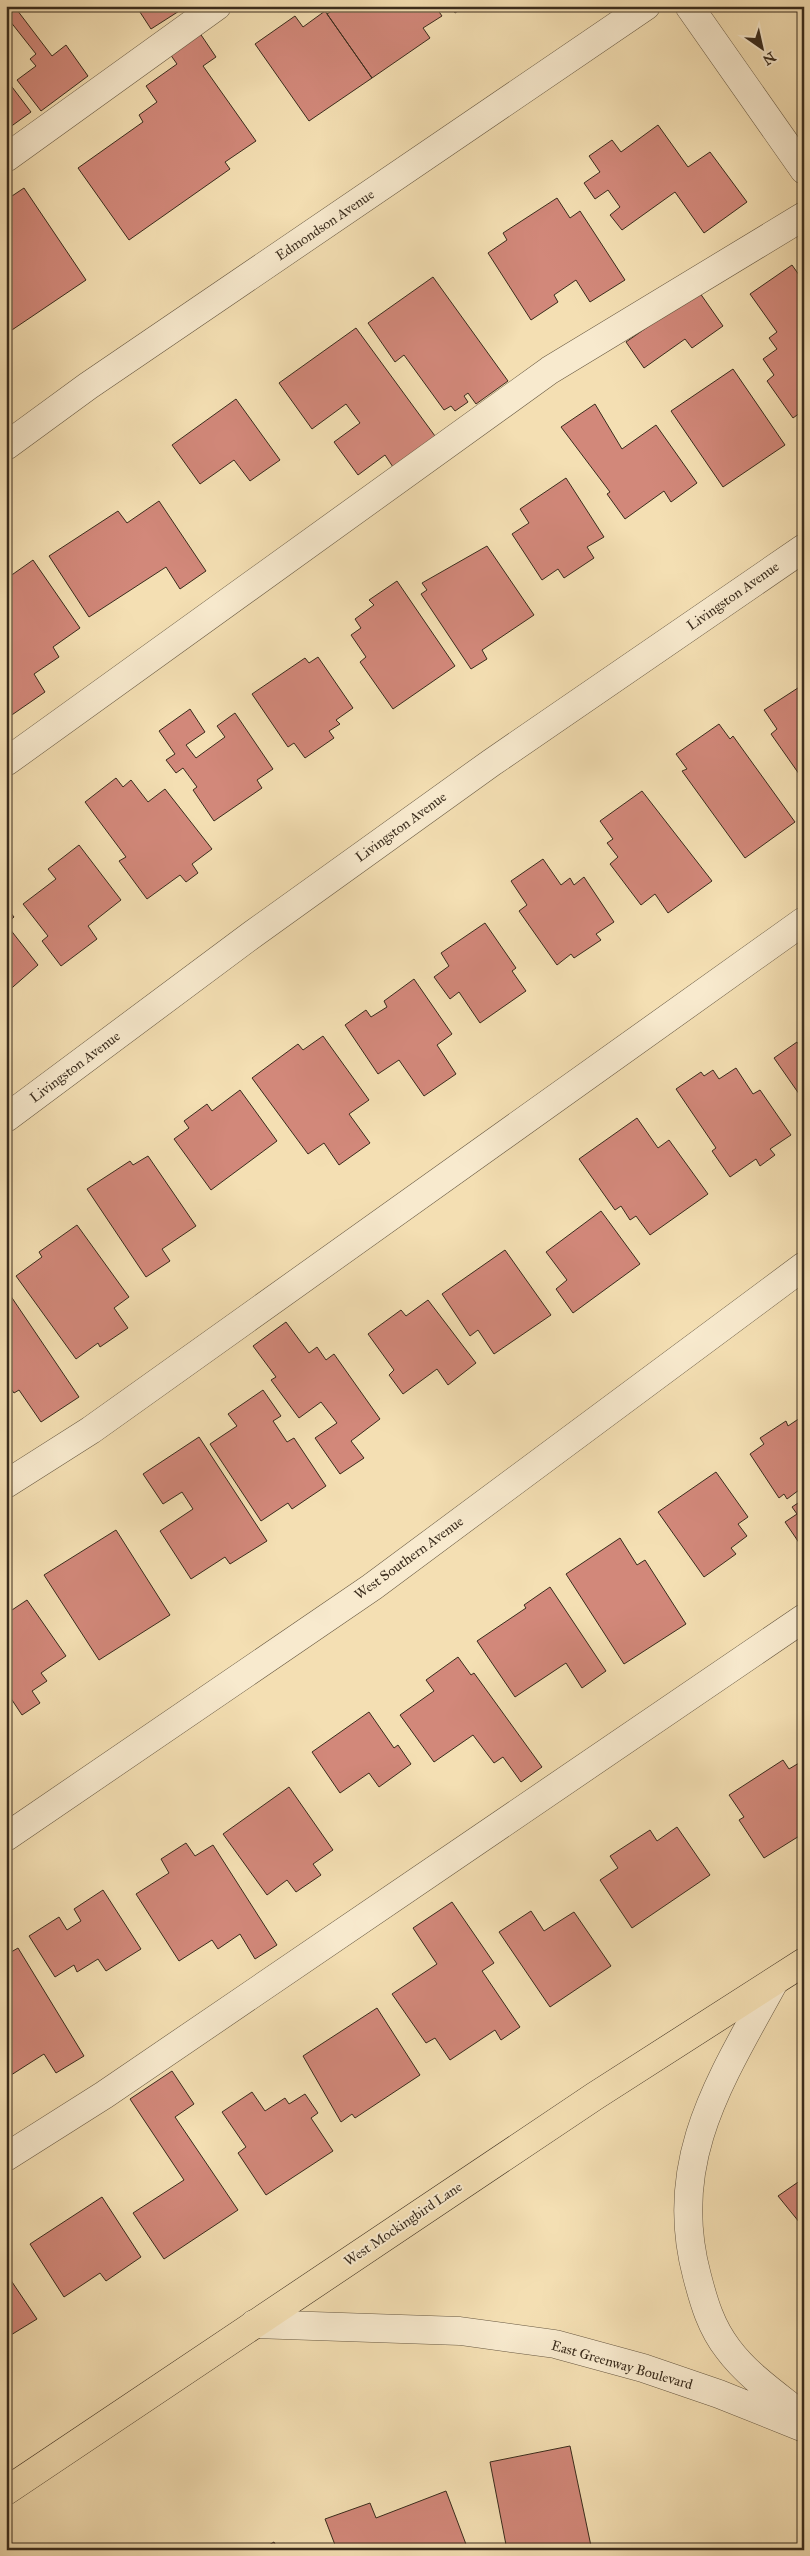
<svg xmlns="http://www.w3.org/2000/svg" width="810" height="2556" viewBox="0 0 810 2556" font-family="'IM FELL Great Primer',serif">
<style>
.building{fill:#d2887a;stroke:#3a2c1d}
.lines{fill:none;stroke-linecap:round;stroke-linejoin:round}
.minor-casing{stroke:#685942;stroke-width:29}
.major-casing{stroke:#3a2c1d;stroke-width:29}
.minor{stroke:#f8eace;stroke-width:28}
.major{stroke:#f4dfb3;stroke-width:28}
.labels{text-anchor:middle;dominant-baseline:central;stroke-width:4;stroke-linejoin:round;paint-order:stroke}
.street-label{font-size:14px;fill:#3a2c1d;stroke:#f8eace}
</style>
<rect width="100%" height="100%" fill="#f4dfb3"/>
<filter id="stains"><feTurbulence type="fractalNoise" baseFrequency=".004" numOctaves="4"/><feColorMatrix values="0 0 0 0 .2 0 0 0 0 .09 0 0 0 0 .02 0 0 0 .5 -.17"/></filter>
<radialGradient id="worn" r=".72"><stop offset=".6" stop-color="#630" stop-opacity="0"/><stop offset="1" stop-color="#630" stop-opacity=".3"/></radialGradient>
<path class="building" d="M6,6H14L52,56L66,45L88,76L41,111L17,80L36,66L30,59L36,54L6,16Z
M136,6H187L151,29Z
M339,6H435L442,16L423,28L430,38L372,78L327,14Z
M450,6H466L455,13Z
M325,11L372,78L309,121L255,44L295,16L303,27Z
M195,26L216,57L203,66L256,141L225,162L230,169L129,240L78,168L143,122L139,115L157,102L146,86L177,64L165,47Z
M6,79L31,112L6,130Z
M658,125L688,167L710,152L747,202L704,233L675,192L622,230L610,215L620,207L608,190L595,199L584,183L600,172L589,156L612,140L621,152Z
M24,188L86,280L6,334V200Z
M557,198L570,218L580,211L625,280L590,302L576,280L554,295L558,302L531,320L488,253L507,240L503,233Z
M792,265L804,282V410L793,418L767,381L774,375L763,359L777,349L769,338L777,332L750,294Z
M433,277L508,381L476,404L468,393L464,396L468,402L455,411L451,406L444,410L404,355L395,362L368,323Z
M695,286L723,326L692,348L685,339L644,368L626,342L686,300Z
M356,328L435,436L393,467L385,455L358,475L334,442L360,423L346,404L312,429L279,383Z
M733,369L785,445L723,487L671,411Z
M236,399L280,460L250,481L234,460L200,484L172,445Z
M595,404L622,449L656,425L697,483L671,502L664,491L625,519L607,494L610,492L561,427Z
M566,478L604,537L587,547L594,558L564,578L558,569L542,580L512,534L529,523L520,509Z
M159,501L206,571L180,589L166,567L89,617L49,556L118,511L127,523Z
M487,546L534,615L482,650L487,659L471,669L421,594L427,590L422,583Z
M33,560L80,628L53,647L59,657L34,674L45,692L6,719V579Z
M397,581L455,666L393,709L360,662L366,657L351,635L361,628L355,619L374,605L369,600Z
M318,657L353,708L336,720L340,724L329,731L334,738L305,758L294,743L288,747L252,694L305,658L309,663Z
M804,684V781L771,734L777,729L764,710Z
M190,709L205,732L186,745L196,758L225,737L217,726L235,713L273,769L257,780L262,788L214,821L193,790L197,787L183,768L176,773L166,760L175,754L159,731Z
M719,724L730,739L733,736L795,822L745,858L682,771L687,769L676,754Z
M116,778L123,787L131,780L148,802L165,789L212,849L192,864L198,873L186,882L180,875L147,899L119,861L126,857L85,802Z
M642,791L712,881L668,913L655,894L641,905L610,864L618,857L607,843L613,839L600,821Z
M79,845L121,900L88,926L97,939L61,966L42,941L48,936L23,904L56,879L48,869Z
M543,859L561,885L570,878L574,885L584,877L614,922L596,934L601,940L574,958L571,954L557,965L519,911L527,905L511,881Z
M6,907L14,917L6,924Z
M485,923L516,968L512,971L526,991L480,1023L459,992L450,999L434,977L449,966L441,953Z
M6,924L38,965L6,993Z
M414,979L452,1034L437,1045L456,1074L424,1096L399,1060L378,1074L345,1025L366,1010L371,1017L387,1007L384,1001Z
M323,1036L369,1100L349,1114L370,1143L339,1165L324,1143L308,1154L252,1078L298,1044L303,1050Z
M797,1042L801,1049L804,1047V1101L774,1058Z
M736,1068L753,1094L760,1090L791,1135L770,1149L775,1155L760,1166L756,1159L730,1177L712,1151L716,1148L676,1089L701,1072L704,1076L713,1070L719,1079Z
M240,1090L277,1141L211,1190L174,1139L189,1128L184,1121L207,1104L212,1111Z
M637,1118L658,1148L669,1140L708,1194L650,1235L636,1216L630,1220L621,1206L615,1210L579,1159Z
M148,1156L196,1226L162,1249L170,1261L146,1277L87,1189L130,1161L133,1165Z
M601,1211L640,1264L573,1313L556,1289L567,1280L546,1252Z
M77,1225L129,1297L114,1308L128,1328L100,1347L98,1343L76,1359L16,1276L42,1257L39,1252Z
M505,1250L551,1315L494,1354L478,1330L470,1336L442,1294Z
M6,1289L79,1397L41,1422L19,1390L14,1393L6,1382Z
M428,1300L476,1363L448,1385L437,1369L403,1394L389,1375L394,1370L368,1334L401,1310L406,1316Z
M286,1322L309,1353L317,1347L326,1360L334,1354L380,1419L351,1441L364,1458L340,1474L315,1438L337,1423L321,1402L299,1418L271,1380L276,1377L253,1346Z
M263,1390L281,1416L273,1421L287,1442L294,1438L326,1486L292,1509L288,1503L261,1521L210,1444L237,1426L228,1414Z
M803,1416L804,1497L799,1490L787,1499L784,1494L779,1498L750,1454L764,1444L760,1438L786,1421L788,1426Z
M199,1437L267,1541L230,1564L225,1557L191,1579L160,1531L193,1509L182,1492L163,1504L143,1474Z
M716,1472L748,1517L738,1524L747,1536L731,1548L736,1554L704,1577L658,1512Z
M804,1499V1550L785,1522L797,1514L792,1507Z
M116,1530L170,1615L99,1660L44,1575Z
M620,1538L637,1565L645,1560L686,1624L624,1664L566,1574Z
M550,1587L606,1671L582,1688L566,1663L515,1697L477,1641L526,1608L524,1605Z
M27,1600L66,1656L41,1673L47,1681L32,1691L40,1703L22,1715L6,1691V1614Z
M458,1657L471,1675L474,1673L542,1767L521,1782L503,1757L494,1763L473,1735L434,1762L400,1715L434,1691L426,1680Z
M369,1712L394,1748L398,1745L411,1764L379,1787L369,1773L340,1793L312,1752Z
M783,1760L789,1769L804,1760V1833L764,1858L739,1820L744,1817L729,1795Z
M289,1787L333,1850L313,1864L321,1875L296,1892L287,1880L267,1895L223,1834Z
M677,1827L710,1875L632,1928L600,1880L618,1868L610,1856L650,1830L657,1841Z
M186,1843L195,1856L213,1845L277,1945L255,1959L240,1934L218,1949L212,1940L179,1961L136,1894L169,1873L161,1859Z
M103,1890L141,1949L106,1971L98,1959L77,1972L74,1965L55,1977L29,1936L59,1917L67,1930L81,1921L74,1909Z
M452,1902L494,1963L482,1971L520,2027L501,2040L495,2030L450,2060L435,2038L426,2043L392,1994L437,1964L413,1928Z
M531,1911L544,1931L574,1912L611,1966L550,2007L499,1932Z
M18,1948L84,2056L56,2073L44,2054L8,2077L6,2075V1955Z
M377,2008L420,2075L355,2118L352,2114L341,2122L303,2056Z
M172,2071L194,2104L175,2117L238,2210L164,2259L133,2213L184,2180L130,2099Z
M252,2092L265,2111L285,2098L289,2104L305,2094L318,2113L311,2118L333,2151L266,2195L238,2153L246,2147L222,2112Z
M804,2178V2228L778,2196Z
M102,2197L141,2257L106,2281L100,2273L64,2297L30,2244Z
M6,2273L37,2319L6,2338Z
M570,2446L591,2546L571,2550H507L490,2462Z
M446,2491L467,2547L459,2550H337L325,2519L370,2503L376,2518Z
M274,2542L278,2550H260Z"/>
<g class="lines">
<g class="minor-casing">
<path id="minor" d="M689,6L804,170
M6,158L217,6
M6,446L88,386L646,6
M6,762L550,370L804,216
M6,1118L253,934L491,763L804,548
M6,1484L91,1430L804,921
M6,1837L372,1587L804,1266
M774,1982C721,2079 666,2161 697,2276C704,2303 711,2327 728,2349C748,2376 778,2396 804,2417
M6,2157L104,2095L804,1618
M254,2324L460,2331L555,2344L643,2368L719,2394L804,2428"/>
</g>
<g class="major-casing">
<path id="major" d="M6,2491L595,2096L804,1962"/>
</g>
<use href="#minor" class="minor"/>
<use href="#major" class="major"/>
</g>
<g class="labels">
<g class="street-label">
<text transform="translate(325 225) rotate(-34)">Edmondson Avenue</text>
<text transform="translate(733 596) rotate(-35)">Livingston Avenue</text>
<text transform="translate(401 827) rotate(-36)">Livingston Avenue</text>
<text transform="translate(75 1067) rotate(-37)">Livingston Avenue</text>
<text transform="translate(409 1558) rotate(-36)">West Southern Avenue</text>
<text transform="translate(403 2224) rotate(-34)">West Mockingbird Lane</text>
<text transform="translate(622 2365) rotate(16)">East Greenway Boulevard</text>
</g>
</g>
<rect width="810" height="2556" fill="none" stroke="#f4dfb3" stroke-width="25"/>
<rect x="8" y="8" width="795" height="2541" fill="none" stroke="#3a2c1d" stroke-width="2.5"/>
<rect x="12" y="12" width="785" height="2531" fill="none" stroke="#3a2c1d"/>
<g transform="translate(762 48) rotate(146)" stroke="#f8eace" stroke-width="4" paint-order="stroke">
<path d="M0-4L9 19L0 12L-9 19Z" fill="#3a2c1d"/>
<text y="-8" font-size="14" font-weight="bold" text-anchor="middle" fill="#3a2c1d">N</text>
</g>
<rect width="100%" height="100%" filter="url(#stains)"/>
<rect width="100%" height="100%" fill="url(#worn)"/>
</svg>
